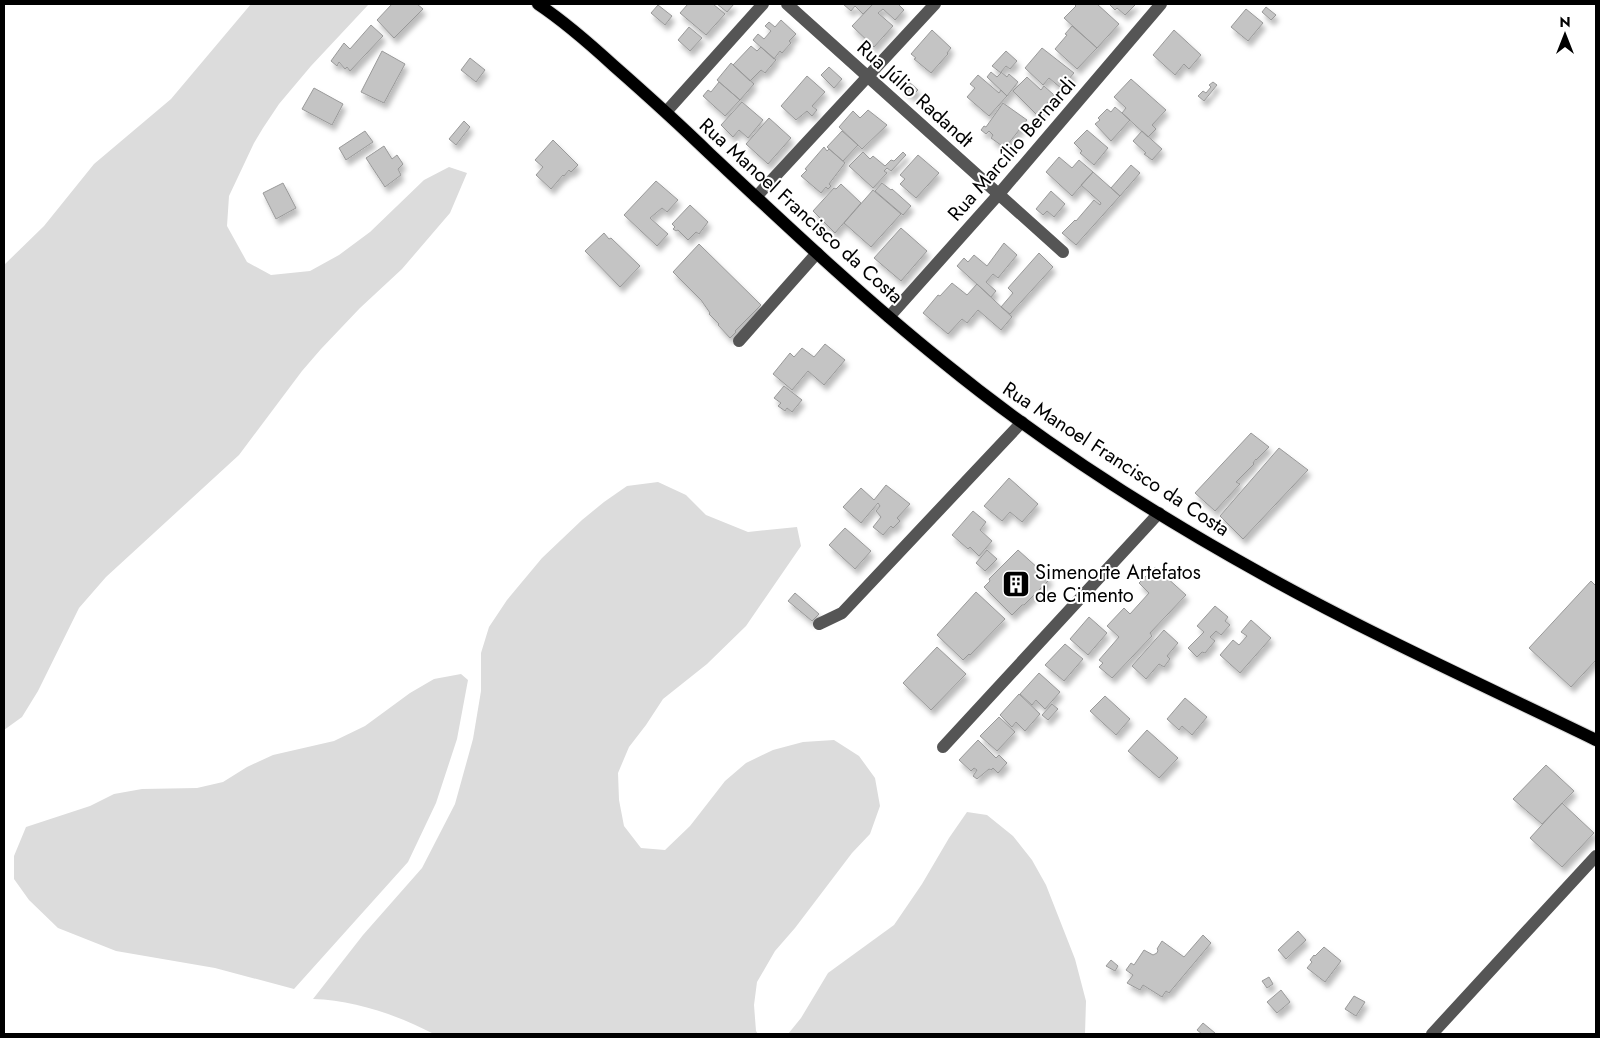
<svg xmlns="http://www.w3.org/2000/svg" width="1600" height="1038" viewBox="0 0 1600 1038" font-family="Jost,sans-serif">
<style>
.green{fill:#dcdcdc}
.building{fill:#c4c4c4;stroke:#999;filter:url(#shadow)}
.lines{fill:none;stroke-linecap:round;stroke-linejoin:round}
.major-casing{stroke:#dbdbdb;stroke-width:14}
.minor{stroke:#555;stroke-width:12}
.major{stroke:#000;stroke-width:12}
.labels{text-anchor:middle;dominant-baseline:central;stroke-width:4;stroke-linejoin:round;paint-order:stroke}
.street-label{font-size:20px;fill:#000;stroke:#fff}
.poi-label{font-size:20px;fill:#000;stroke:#fff;text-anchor:start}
</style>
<defs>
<filter id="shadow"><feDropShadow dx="3" dy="5.5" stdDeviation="2.5" flood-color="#0004"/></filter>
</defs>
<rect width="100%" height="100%" fill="#fff"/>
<path class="green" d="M251,4H369L311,66L279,104L263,128L254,143L229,196L227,226L247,262L271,275L310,271L339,255L370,232L424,180L449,167L467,173L450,213L402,269L360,308L321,349L302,371L239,455L106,577L79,608L38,691L22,717L4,730V265L44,226L94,164L171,99Z
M658,482L686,495L706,515L748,532L797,527L801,546L746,626L707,664L663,699L646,725L629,747L618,773L619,800L624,826L641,848L665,850L690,826L725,781L746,763L773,750L803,742L834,740L859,756L875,778L880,806L870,834L852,853L795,928L775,951L757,982L754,1005L756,1031L758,1034H434C397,1015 354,1000 313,999L363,935L422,868L455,804L473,739L481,691V653L489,627L507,600L542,558L582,520L604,502L627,486Z
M461,674L468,680L457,739L436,803L408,862L294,989L215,968L116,951L58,928L29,900L14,879V856L26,827L90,806L114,794L142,789L197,788L223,782L247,767L273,755L334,741L365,726L410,693L434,679Z
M967,812L987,815L1013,836L1032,860L1046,885L1075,959L1086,1001L1085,1034H788L801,1018L828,973L894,925L922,884L949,838Z"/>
<path class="building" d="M392,4H417L423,9L394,38L377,20Z
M688,4H713L725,14L706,35L680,13Z
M717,4H734L727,12Z
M843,4H873L863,14L855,6L851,11Z
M873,4H898L904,10L895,20L883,9L878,13L893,26L874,47L852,26Z
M1074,4H1097L1119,24L1097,48L1064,18L1076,6Z
M1109,4H1136L1125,15L1117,8L1115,10Z
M658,5L672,16L665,25L651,13Z
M1266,7L1276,15L1271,20L1262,12Z
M1246,9L1263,23L1248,41L1231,27Z
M781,20L796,34L789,41L791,43L782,53L780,51L774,59L753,40L758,34L764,39L771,31L765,26L769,22L775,27Z
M371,25L383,36L350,71L347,67L345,69L339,62L337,66L331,61L344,43L350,49Z
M1072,26L1097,48L1077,69L1055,49L1067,35L1065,34Z
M689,27L702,38L690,51L678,40Z
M932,30L951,48L947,53L948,54L931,73L914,59L916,58L911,54Z
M1174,30L1201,55L1189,69L1184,64L1175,75L1153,55Z
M751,46L757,51L761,47L776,60L765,73L761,70L750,81L733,65Z
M1042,48L1074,73L1061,88L1049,78L1043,85L1025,68Z
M382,51L405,64L384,103L361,92Z
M1006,51L1017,61L1010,69L1006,66L1001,72L1007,77L1009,74L1018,82L1007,96L987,77L991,72L997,77L1001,73L992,66Z
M470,58L485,70L476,82L461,70Z
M731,63L754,84L740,100L717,80Z
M829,67L842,79L834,88L821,75Z
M978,75L999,93L1001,90L1007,96L989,116L967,97L975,88L970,84Z
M807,76L825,92L812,106L817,110L812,116L807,111L796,120L781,106Z
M1027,77L1041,90L1044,86L1054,95L1037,115L1013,91Z
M1131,79L1166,110L1152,125L1156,129L1148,137L1122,113L1126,108L1114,97Z
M908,81L918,90L912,96L902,88Z
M719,82L740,100L725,116L703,96L708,90L711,92Z
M1213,82L1217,85L1204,101L1198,96L1203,91L1206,93L1211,87L1209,85Z
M314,88L343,104L332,125L302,109Z
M742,102L763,120L748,138L739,130L733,137L721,125Z
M1003,103L1027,120L1005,148L991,138L993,135L989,131L986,134L981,130L984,126L986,127Z
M1115,107L1130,120L1111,141L1095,124L1100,120L1098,118L1107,109L1111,112Z
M868,110L887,125L862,149L839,127L853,111L860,118Z
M769,118L791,138L768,164L746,144Z
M464,121L470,127L456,145L449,139Z
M1087,130L1108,148L1094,165L1080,153L1082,151L1074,143Z
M365,131L373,142L346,160L339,148Z
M842,131L858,145L843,161L827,147Z
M1142,131L1162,149L1152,160L1144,154L1146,153L1133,141Z
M553,140L578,165L571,172L569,170L564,176L563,175L551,189L536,175L543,167L535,160Z
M384,146L392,159L397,155L403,164L398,169L401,175L385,187L366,158Z
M824,147L827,151L829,149L845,163L829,184L831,186L828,189L826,187L821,193L801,176L807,170L805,169Z
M863,152L870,159L873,156L885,166L891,160L894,161L903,152L906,155L891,171L887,168L884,171L887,173L873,188L849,166Z
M918,155L939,173L916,198L900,184L905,179L900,175Z
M1059,157L1072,168L1079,160L1093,172L1072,196L1046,172Z
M1131,165L1140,173L1120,196L1111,188Z
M1093,172L1120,196L1076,245L1062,233L1075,220L1076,221L1094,200L1100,205L1101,203L1081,185Z
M656,181L678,200L667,212L662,208L650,218L668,234L657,246L624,215Z
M283,183L296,208L276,219L263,193Z
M882,183L891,190L892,189L911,206L903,215L875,191Z
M841,184L861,203L835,233L813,211L834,188L836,189Z
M873,190L901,214L871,247L844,223Z
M1051,191L1065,204L1054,217L1047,211L1043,215L1036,209Z
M690,205L708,222L699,234L696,232L688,240L678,230L676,231L673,229L675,227L672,224Z
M901,228L927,251L901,281L874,258Z
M604,233L609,239L611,238L640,266L620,287L585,251Z
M1004,243L1017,255L998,278L993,274L986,282L996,291L991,297L957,266L964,258L968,262L974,255L987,266Z
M699,244L761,305L735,331L736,332L730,338L718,325L719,324L709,314L710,313L701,300L673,272Z
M1039,253L1053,267L1010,314L1001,307L1013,293L1008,288Z
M952,283L967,295L977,284L1012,317L1001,330L978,310L967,323L962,319L948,334L923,313L938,295L940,296Z
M825,344L845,360L824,385L808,371L792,390L773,374L790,353L794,357L802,348L814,357Z
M784,386L802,400L792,412L787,408L785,411L778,406L781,403L774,398Z
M1251,433L1269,447L1256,460V459L1253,463L1254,464L1236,482L1240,484L1215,511L1195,493Z
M1279,448L1308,470L1243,539L1220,516Z
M1009,478L1038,504L1022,522L1010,512L1002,521L984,506Z
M886,485L910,504L897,518L900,521L893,528L891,526L883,535L873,527L881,517L876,511L880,506L878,503L861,523L843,507L861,488L874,500Z
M973,511L986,522L980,530L992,541L979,556L970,547L968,549L952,535Z
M845,528L871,551L855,569L829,545Z
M987,550L997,559L985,571L976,563Z
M1018,550L1050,579L1024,605H1022L1012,615L984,587L990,581L989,579Z
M1155,567L1186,595L1150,633L1152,636L1112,678L1099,667L1103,663L1099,660L1119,637L1107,626L1124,608L1130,614L1149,593L1139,583Z
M1591,581L1596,586V660L1571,687L1529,648Z
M976,592L1005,619L970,655L969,654L963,660L937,635Z
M795,593L819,614L812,621L788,601Z
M1215,606L1228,617L1225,621L1230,625L1221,635L1216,631L1210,637L1215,641L1205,653L1202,652L1197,657L1188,648L1204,632L1197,626Z
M1089,617L1107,633L1088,655L1070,639Z
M1251,620L1271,638L1240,673L1220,655L1233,640L1239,645L1247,636L1241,632Z
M1164,630L1178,643L1167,656L1170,659L1164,667L1159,664L1146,679L1132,666Z
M1065,644L1083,659L1064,681L1045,665Z
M937,647L966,674L931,710L903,683Z
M1039,673L1060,692L1045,709L1036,700L1032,705L1020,694Z
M1019,694L1040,714L1025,731L1016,722L1012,727L1000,715Z
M1105,696L1130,719L1116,735L1090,711Z
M1185,698L1207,717L1192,735L1182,726L1179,730L1167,719Z
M1052,704L1058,709L1048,720L1042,715Z
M999,717L1015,732L997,751L980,736Z
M1147,730L1178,758L1159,778L1128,751Z
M978,740L996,758L999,755L1007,763L998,773L993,768L991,770L989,769L977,779L973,776L977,770L974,768L971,771L959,760Z
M1546,765L1574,791L1542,824L1513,799Z
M1562,803L1594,833L1562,867L1530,838Z
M1298,931L1306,940L1286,959L1278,950Z
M1203,935L1211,943L1169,993L1166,991L1162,997L1143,985L1140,990L1127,983L1133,975L1126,970L1131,963L1134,965L1144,950L1153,955L1157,953L1158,950L1157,949L1162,941L1184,957Z
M1324,947L1341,961L1325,982L1307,968L1312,962L1310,960L1314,955L1315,956Z
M1111,960L1118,966L1115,971L1106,966Z
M1269,977L1273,984L1267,988L1262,981Z
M1281,990L1290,1002L1277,1013L1267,1002Z
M1354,996L1365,1002L1356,1016L1345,1009Z
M1203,1023L1215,1033L1214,1034H1202L1197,1030Z"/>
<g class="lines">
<g class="major-casing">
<path id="major" d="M538,4C565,22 590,44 614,66C647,95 679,124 710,154C786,225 862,297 943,362C1042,443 1152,513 1264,575C1372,635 1485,686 1596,740"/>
</g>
<path class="minor" d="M787,4L1063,252
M666,112L763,4
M756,197L935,4
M889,317L998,195L1161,4
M739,341L817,253
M819,624L842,613L1022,422
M943,747L1159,513
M1432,1034L1596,856"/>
<use href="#major" class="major"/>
</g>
<defs>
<g id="building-square" transform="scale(1.4375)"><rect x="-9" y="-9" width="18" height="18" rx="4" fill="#000" stroke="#fff"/><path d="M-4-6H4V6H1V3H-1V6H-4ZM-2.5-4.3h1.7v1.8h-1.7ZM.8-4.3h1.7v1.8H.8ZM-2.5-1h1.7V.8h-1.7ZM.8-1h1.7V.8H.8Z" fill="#fff"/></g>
</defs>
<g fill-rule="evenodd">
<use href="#building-square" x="1016" y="584"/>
</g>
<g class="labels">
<g class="street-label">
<text transform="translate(915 94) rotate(42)">Rua Júlio Radandt</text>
<text transform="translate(1012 149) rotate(-49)">Rua Marcílio Bernardi</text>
<text transform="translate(801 211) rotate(42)">Rua Manoel Francisco da Costa</text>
<text transform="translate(1116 459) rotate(33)">Rua Manoel Francisco da Costa</text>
</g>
<g class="poi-label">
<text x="1035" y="572">Simenorte Artefatos<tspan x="1035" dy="23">de Cimento</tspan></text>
</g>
</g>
<rect width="1600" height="1038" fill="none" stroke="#000000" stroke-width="10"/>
<g transform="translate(1565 35)" stroke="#ffffff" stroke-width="4" paint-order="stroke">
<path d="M0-4L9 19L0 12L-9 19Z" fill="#000000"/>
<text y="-8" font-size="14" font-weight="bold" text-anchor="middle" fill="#000000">N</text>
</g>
</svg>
